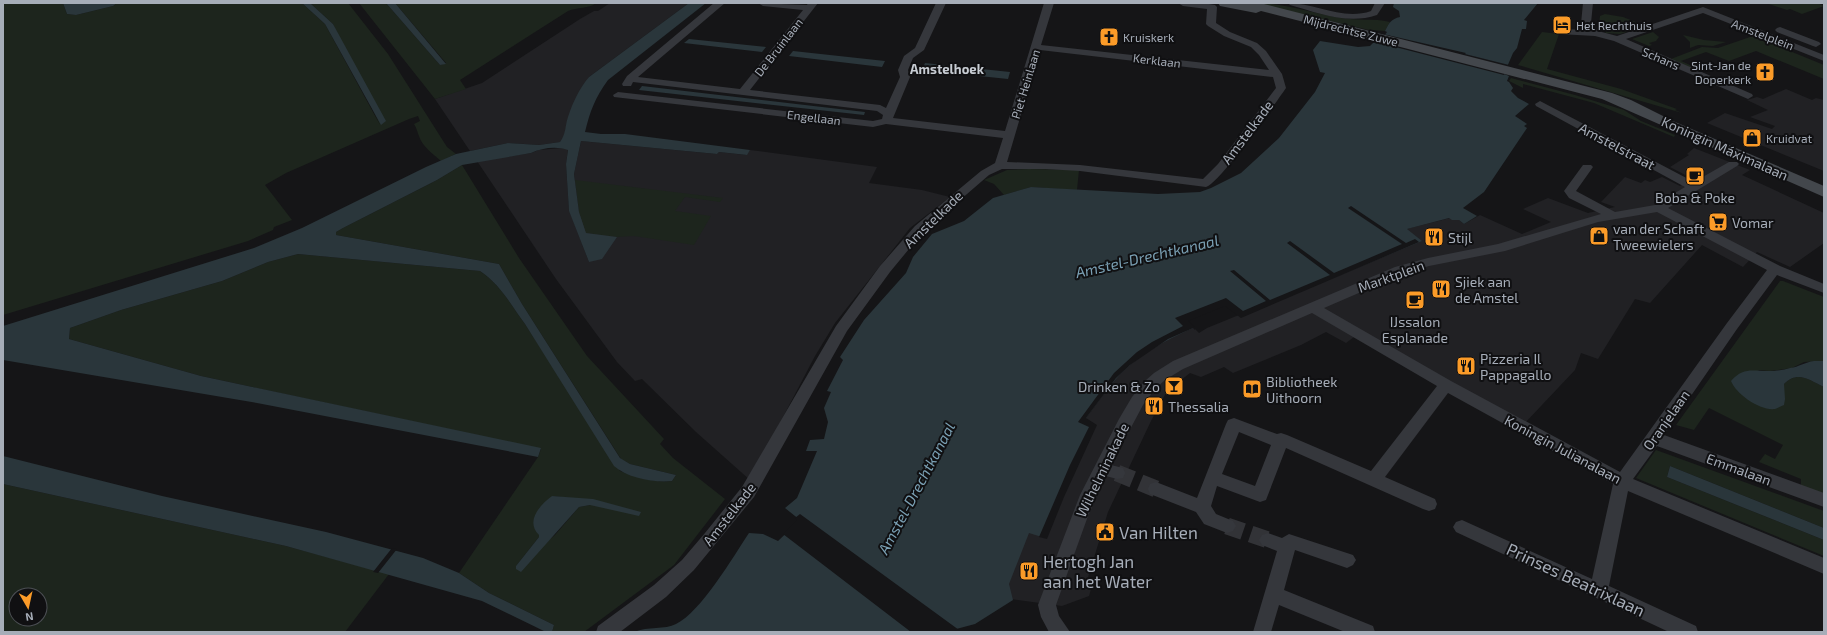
<svg xmlns="http://www.w3.org/2000/svg" width="1827" height="635" viewBox="0 0 1827 635" font-family="'Exo 2',sans-serif">
<style>
.built{fill:#212124}
.green{fill:#1d251d;fill-rule:evenodd}
.water{fill:#2a363b}
.pier{fill:#151517}
.lines{fill:none;stroke-linecap:round;stroke-linejoin:round}
.street-tunnel{stroke:#323337;stroke-width:17;stroke-dasharray:17 8;stroke-linecap:butt}
.street{fill:#35373c;fill-rule:evenodd}
.secondary{fill:#43474c;fill-rule:evenodd}
.labels{text-anchor:middle;dominant-baseline:central;stroke-width:4;stroke-linejoin:round;paint-order:stroke}
.far-poi-label{font-size:12px;fill:#a6adb8;stroke:#101012;text-anchor:start}
.far-street-label{font-size:12px;fill:#a6adb8;stroke:#101012}
.far-quarter-label{font-size:13px;font-weight:bold;fill:#c7ccd3;stroke:#101012}
.street-label{font-size:14px;fill:#a6adb8;stroke:#101012}
.poi-label{font-size:14px;fill:#a6adb8;stroke:#101012;text-anchor:start}
.water-label{font-size:15px;font-style:italic;fill:#7ba1b5;stroke:#101012}
.near-poi-label{font-size:17px;fill:#a6adb8;stroke:#101012;text-anchor:start}
.near-street-label{font-size:17px;fill:#a6adb8;stroke:#101012}
</style>
<rect width="100%" height="100%" fill="#151517"/>
<path class="built" d="M610,3H689L589,77L568,119L564,137L560,142L539,145L508,143L470,151L435,99L482,83L580,19L594,11H598Z
M1786,89L1812,100L1816,98L1824,100V171L1707,123L1725,113L1772,129L1775,126L1750,117L1768,110L1747,100L1757,97L1763,99Z
M581,141L717,154L719,152L746,155L750,150L877,167L869,183L922,190L950,197L910,228L835,323L815,356L750,480L696,432L642,379L635,381L617,362L556,279L477,161L531,153L539,150L561,148L568,149L566,164L569,210L589,262L579,212L574,174Z
M1694,148L1750,170L1742,175L1824,213V243L1790,267L1757,252L1743,267L1702,245L1650,303L1635,299L1598,359L1581,353L1575,370L1522,426L1358,334L1346,343L1326,332L1301,345L1233,373L1224,367L1201,377L1190,373L1167,391L1151,421L1108,512L1085,587L1091,589L1089,596L1062,606L1011,599L1006,584L1028,531L1083,419L1127,365L1167,338L1193,327L1199,333L1207,328L1421,241L1406,229L1450,218L1459,220L1464,224L1480,215L1522,234L1551,222L1523,209L1548,198L1588,213L1615,207L1601,202L1625,177L1641,183L1645,180L1650,182L1662,177L1680,186L1693,179L1670,167L1689,155L1687,154Z"/>
<path class="green" d="M3,3H63L67,14L76,15L113,6L117,3H302L325,24L380,125L333,24L310,3H348L388,54L447,147L456,154L441,161C433,154 422,146 419,136C417,131 417,129 414,124L420,121L418,116L409,119L286,173L265,185L292,220L274,227L273,230L248,241L3,315Z
M359,3H386L440,65L446,63L395,3H596C589,9 577,7 568,11L460,80L466,89L435,99Z
M1254,3C1286,3 1310,13 1341,18C1358,21 1373,18 1390,22L1385,31L1369,30Z
M1766,3H1817L1824,6L1802,14L1790,9L1787,10Z
M1605,14L1623,17L1646,26L1620,34L1606,33L1599,25L1600,16Z
M1542,32L1559,34L1547,69L1621,89L1677,109L1675,110L1682,113L1518,65Z
M1653,32L1659,37L1656,41L1649,43L1652,45L1649,46L1632,39Z
M1683,35L1704,40L1726,42L1713,46L1698,45L1690,48V42Z
M1753,36L1824,65V79L1756,51L1729,61L1706,52L1681,61L1701,70L1698,71L1671,59L1702,47L1718,48Z
M1511,78L1575,95L1624,110L1641,121L1675,135L1674,137L1594,103L1523,84V88L1509,81Z
M462,165L519,258L587,356L664,439L660,444L673,458L725,499L674,565L584,632H552L554,625L489,593L459,573L538,457L541,449L201,376L69,339L70,328L121,310L222,281L268,262L298,254L480,271C500,284 511,305 525,324L620,471C636,477 655,483 672,481L676,475L630,464L621,459L522,304L499,264L336,235V232L343,228L437,180ZM552,496L572,498L590,505L579,507L555,535L516,566L539,537Z
M1029,169L1079,170L1077,190L1031,187L1004,195L994,184L984,180L1007,170Z
M575,180L723,198L720,202L685,197L675,211L711,216L694,245L634,236L617,237L586,233L579,212Z
M1780,281H1783L1824,297V361L1804,362L1792,368L1770,371L1758,370L1784,391V384C1798,370 1809,380 1824,387V495L1801,486V479L1759,462L1765,454L1775,459L1783,445L1709,408L1694,430L1676,425Z
M1656,450L1824,511V528L1670,466L1667,477L1824,540V556L1636,478Z
M3,484L286,546L389,574L345,632H3ZM16,595H40V619H16Z"/>
<path class="water" d="M63,3H117L113,6L76,15L67,14Z
M302,3H310L333,24L386,121L381,125L325,24Z
M386,3H395L446,64L440,65Z
M689,3H706L608,80C595,98 590,111 585,132L601,134H625L750,150L747,155L719,152L717,154L581,141L574,174L579,212L586,233L617,237L602,259L589,262L569,211L566,164L568,150C556,146 542,148 531,153L462,165L437,180L343,228L336,232V235L499,264L522,304L620,458L630,464L676,475L672,481C655,483 627,478 614,466L525,324C511,305 500,284 480,271L298,254L268,262L222,281L121,310L70,328L69,339L201,376L541,448L538,457L257,403L3,360V326L254,248L302,228L426,167L456,154L508,143L539,145L560,142C566,134 565,126 568,117C573,102 579,89 589,77Z
M1394,3H1538L1524,20L1527,21L1526,29H1522L1517,48L1513,53L1504,74L1509,76L1507,81L1509,82L1513,88L1511,91L1518,98L1529,104L1515,116L1527,124L1524,126L1527,128L1484,192L1463,208L1477,216L1464,224L1459,220H1452L1449,218L1407,229L1422,241L1242,316L1225,304L1185,320L1193,328C1166,340 1136,356 1116,379C1105,391 1096,405 1086,418L1094,429L1045,538L1029,533L1009,584L1013,600L975,624L945,632H634C648,626 665,630 676,624C701,612 733,557 749,533L763,534L778,541L800,520L785,508L797,498L817,451H806L810,440L824,439L828,422L824,408L831,392L827,391L843,360L840,357L864,320L906,273L913,257L932,234L964,221L993,198L1031,187L1158,194L1200,192L1211,188L1241,173L1279,138L1315,92L1325,73L1320,72L1313,50L1320,41L1358,47L1370,46L1374,42L1379,43L1387,32L1385,31C1389,23 1391,19 1400,17L1399,11L1393,7Z
M689,39L766,47L762,52L684,43Z
M793,51L885,61L882,67L789,56Z
M925,63L1010,72L1008,79L922,70Z
M642,86L865,112L864,115L639,90Z
M1814,361H1824V387C1809,380 1798,370 1784,384L1785,399L1784,405C1781,406 1778,408 1775,409C1760,411 1736,394 1731,381C1743,367 1752,371 1768,371C1775,371 1784,370 1790,368C1799,367 1805,362 1814,361Z
M3,456L162,496L326,532L423,558L459,573L489,593L554,625L552,632H546L482,601L286,546L3,484Z
M1670,466L1824,528V540L1667,477Z
M552,496L593,499L641,512L639,516L590,505L579,507L521,572L516,569V566L539,537V535C525,521 540,505 552,496Z"/>
<path class="pier" d="M1383,34L1466,53L1465,54L1509,65L1504,75L1372,41L1374,40L1378,41Z
M1351,206L1406,243L1415,239L1419,242L1241,318L1225,306L1188,321L1195,327V330L1193,328L1168,339L1130,365L1116,378L1086,418L1097,425L1064,497L1047,539L1039,537L1070,465L1089,427L1078,422L1114,373L1137,352L1152,342L1183,326L1175,318L1226,298L1243,311L1266,301L1230,271L1234,270L1270,300L1330,275L1287,243L1290,241L1334,273L1402,244L1348,208Z
M800,514L959,630L952,632H911L783,534L797,520L795,518Z
M392,548L397,549L378,573L373,572Z"/>
<g class="lines">
<path class="street-tunnel" d="M1117,473L1156,489
M1227,526L1268,540"/>
<path class="street" d="M714,3H725L638,77L740,89L803,10L763,6L758,3L807,5L808,3H818L750,90L880,105L886,108L900,77L898,70L904,56L915,48L936,3H946L924,50L913,58L908,70L910,77L893,118L1005,131L1044,3H1054L1041,45L1269,70L1259,55L1251,47L1224,36L1208,26L1206,24L1207,9L1183,6L1178,3H1203L1215,5L1217,7L1216,23L1230,32L1257,43L1266,51L1282,74L1286,88C1275,104 1220,183 1206,187L1080,171L1045,169H1002L989,175L923,232L890,272L847,331L754,497L694,570L666,597L620,632H596L598,626L654,585L682,560L705,533L742,487L836,326L880,266L915,226L981,171L995,163L1003,138L886,124L873,127L614,97L613,95L618,92L873,121L882,119L883,115L877,111L633,82L631,86H623L622,84L627,76ZM1040,50L1273,77L1276,88L1218,164L1203,179L1080,165L1007,162Z
M1288,3C1316,3 1343,21 1371,11L1375,3H1385L1377,15C1348,25 1318,13 1290,5Z
M1583,3H1593L1591,23L1598,31L1617,36L1703,7L1824,55V61L1703,13L1626,39L1752,94L1753,96L1748,99L1614,41L1595,36L1559,34L1557,32L1559,30L1562,29L1587,30L1581,24Z
M1780,27L1819,42L1821,44L1816,47L1813,46L1777,32L1775,30L1777,28Z
M1540,101L1694,182L1729,162H1737L1739,164L1737,166L1668,208L1780,266L1824,284V293L1777,275L1737,329L1664,435L1824,493V507L1657,446L1633,479L1824,558V574L1628,491L1609,586L1696,626L1698,632H1669L1456,532L1453,527L1456,522L1462,520L1592,579L1613,484L1448,393L1385,477L1435,499L1437,504L1435,509L1429,511L1423,509L1286,448L1266,500L1260,502L1217,486L1211,506L1216,514L1233,521L1236,526L1233,531L1227,533L1204,524L1196,512L1150,494L1148,489L1150,484L1156,482L1197,498L1226,424L1228,420L1234,418L1277,434L1281,433L1287,435L1371,471L1437,386L1312,313L1183,369L1165,380L1155,389L1143,405L1111,465L1123,468L1125,473L1123,478L1117,479L1106,476L1088,516L1056,605L1059,616L1070,632H1049L1041,617L1038,605L1080,495L1119,419L1132,397L1145,381L1154,373L1173,361L1395,267L1428,258L1498,244L1601,214L1569,198L1564,191L1583,165H1591L1593,167L1576,191L1615,212L1655,205L1685,187L1536,106L1535,104ZM1657,212L1767,270L1727,323L1620,472L1451,381L1324,308L1405,273L1429,266L1505,251L1598,222ZM1239,432L1271,445L1255,486L1222,474Z
M1268,533L1282,538L1289,534L1353,555L1356,560L1353,565L1347,568L1295,550L1284,590L1373,626L1375,632H1345L1279,605L1271,632H1253L1277,551L1262,545L1259,540L1262,535Z"/>
<path class="secondary" d="M1218,3H1260L1612,93L1631,100L1673,121L1824,186V197L1602,99L1261,11L1256,13L1220,6Z"/>
</g>
<defs>
<g id="hotel-square" transform="scale(1)"><rect x="-9" y="-9" width="18" height="18" rx="4" fill="#fb9b28" stroke="#101012"/><path d="M-6-4.5h1.5V1H6V5H4.5V3h-9V5H-6ZM-4 0a1.8 1.8 0 1 1 3.6 0ZM.5 0V-2.5h3Q6-2.5 6 0Z" fill="#111"/></g>
<g id="church-square" transform="scale(1)"><rect x="-9" y="-9" width="18" height="18" rx="4" fill="#fb9b28" stroke="#101012"/><path d="M-1.2-6h2.4v3.5h3.3v2.4h-3.3V6h-2.4V-.1h-3.3v-2.4h3.3Z" fill="#111"/></g>
<g id="shop-square" transform="scale(1)"><rect x="-9" y="-9" width="18" height="18" rx="4" fill="#fb9b28" stroke="#101012"/><path d="M-5-2.5h2.3a2.7 3.5 0 0 1 5.4 0H5L5.5 6h-11ZM-1.5-2.5h3a1.5 2.3 0 0 0-3 0Z" fill="#111"/></g>
<g id="cafe-square" transform="scale(1)"><rect x="-9" y="-9" width="18" height="18" rx="4" fill="#fb9b28" stroke="#101012"/><path d="M-5.5-4.5H6V0H3Q3 3.5 0 3.5H-2.5Q-5.5 3.5-5.5 0ZM3-3.2v2h1.7v-2ZM-6 4.5H4V6H-6Z" fill="#111"/></g>
<g id="supermarket-square" transform="scale(1)"><rect x="-9" y="-9" width="18" height="18" rx="4" fill="#fb9b28" stroke="#101012"/><path d="M-6-5.5h2.5l.6 2H6L4.5 2H-2.5L-4.4-4H-6ZM-1.5 3.2a1.3 1.3 0 1 0 .1 0ZM3 3.2a1.3 1.3 0 1 0 .1 0Z" fill="#111"/></g>
<g id="restaurant-square" transform="scale(1)"><rect x="-9" y="-9" width="18" height="18" rx="4" fill="#fb9b28" stroke="#101012"/><path d="M-5-6h1v4h1v-4h1v4h1v-4h1v5L-1.5 .5V6h-2V.5L-5-1ZM5-6V6H3V1.5H1.5Q1.5-4 5-6Z" fill="#111"/></g>
<g id="bar-square" transform="scale(1)"><rect x="-9" y="-9" width="18" height="18" rx="4" fill="#fb9b28" stroke="#101012"/><path d="M-6-5H6L.8 .8V4.5H3.5V6h-7V4.5H-.8V.8Z" fill="#111"/></g>
<g id="library-square" transform="scale(1)"><rect x="-9" y="-9" width="18" height="18" rx="4" fill="#fb9b28" stroke="#101012"/><path d="M-6-4Q-3-5.5-.7-3.5V5Q-3 3-6 4ZM6-4Q3-5.5 .7-3.5V5Q3 3 6 4Z" fill="#111"/></g>
<g id="civic-square" transform="scale(1)"><rect x="-9" y="-9" width="18" height="18" rx="4" fill="#fb9b28" stroke="#101012"/><path d="M-.6-6.5H3V-4.5H.6V-3L4-1V1h2V6H-6V1h2V-1L-.6-3ZM-1.2 2.5V6h2.4V2.5Z" fill="#111"/></g>
</defs>
<g fill-rule="evenodd">
<use href="#hotel-square" x="1562" y="25"/>
<use href="#church-square" x="1109" y="37"/>
<use href="#church-square" x="1765" y="72"/>
<use href="#shop-square" x="1752" y="138"/>
<use href="#cafe-square" x="1695" y="176"/>
<use href="#supermarket-square" x="1718" y="222"/>
<use href="#shop-square" x="1599" y="236"/>
<use href="#restaurant-square" x="1434" y="237"/>
<use href="#restaurant-square" x="1441" y="289"/>
<use href="#cafe-square" x="1415" y="300"/>
<use href="#restaurant-square" x="1466" y="366"/>
<use href="#bar-square" x="1174" y="386"/>
<use href="#library-square" x="1252" y="389"/>
<use href="#restaurant-square" x="1154" y="406"/>
<use href="#civic-square" x="1105" y="532"/>
<use href="#restaurant-square" x="1029" y="571"/>
</g>
<g class="labels">
<g class="far-poi-label">
<text x="1576" y="25">Het Rechthuis</text>
<text x="1123" y="37">Kruiskerk</text>
<text x="1751" y="65" text-anchor="end">Sint-Jan de<tspan x="1751" dy="14">Doperkerk</tspan></text>
<text x="1766" y="138">Kruidvat</text>
</g>
<g class="far-street-label">
<text transform="translate(1351 30) rotate(14)">Mijdrechtse Zuwe</text>
<text transform="translate(1763 34) rotate(21)">Amstelplein</text>
<text transform="translate(778 47) rotate(-52)">De Bruinlaan</text>
<text transform="translate(1661 58) rotate(23)">Schans</text>
<text transform="translate(1157 60) rotate(7)">Kerklaan</text>
<text transform="translate(1025 84) rotate(-73)">Piet Heinlaan</text>
<text transform="translate(814 117) rotate(7)">Engellaan</text>
</g>
<g class="far-quarter-label">
<text x="947" y="69">Amstelhoek</text>
</g>
<g class="street-label">
<text transform="translate(1247 132) rotate(-53)">Amstelkade</text>
<text transform="translate(1617 146) rotate(28)">Amstelstraat</text>
<text transform="translate(1725 148) rotate(24)">Koningin Máximalaan</text>
<text transform="translate(933 219) rotate(-44)">Amstelkade</text>
<text transform="translate(1391 276) rotate(-20)">Marktplein</text>
<text transform="translate(1666 420) rotate(-55)">Oranjelaan</text>
<text transform="translate(1563 449) rotate(28)">Koningin Julianalaan</text>
<text transform="translate(1739 469) rotate(20)">Emmalaan</text>
<text transform="translate(1102 470) rotate(-64)">Wilhelminakade</text>
<text transform="translate(729 514) rotate(-52)">Amstelkade</text>
</g>
<g class="poi-label">
<text x="1695" y="197" text-anchor="middle">Boba &amp; Poke</text>
<text x="1732" y="222">Vomar</text>
<text x="1613" y="228">van der Schaft<tspan x="1613" dy="16">Tweewielers</tspan></text>
<text x="1448" y="237">Stijl</text>
<text x="1455" y="281">Sjiek aan<tspan x="1455" dy="16">de Amstel</tspan></text>
<text x="1415" y="321" text-anchor="middle">IJssalon<tspan x="1415" dy="16">Esplanade</tspan></text>
<text x="1480" y="358">Pizzeria Il<tspan x="1480" dy="16">Pappagallo</tspan></text>
<text x="1266" y="381">Bibliotheek<tspan x="1266" dy="16">Uithoorn</tspan></text>
<text x="1160" y="386" text-anchor="end">Drinken &amp; Zo</text>
<text x="1168" y="406">Thessalia</text>
</g>
<g class="water-label">
<text transform="translate(1147 256) rotate(-13)">Amstel-Drechtkanaal</text>
<text transform="translate(916 488) rotate(-62)">Amstel-Drechtkanaal</text>
</g>
<g class="near-poi-label">
<text x="1119" y="532">Van Hilten</text>
<text x="1043" y="561">Hertogh Jan<tspan x="1043" dy="20">aan het Water</tspan></text>
</g>
<g class="near-street-label">
<text transform="translate(1576 579) rotate(25)">Prinses Beatrixlaan</text>
</g>
</g>
<rect width="1827" height="635" fill="none" stroke="#a6adb8" stroke-width="8"/>
<g transform="translate(28 607) rotate(171)"><circle r="19" fill="#101012" stroke="#4c4f54"/>
<path d="M0-3L7 15L0 10L-7 15Z" fill="#fb9b28"/>
<text y="-6" font-size="11" font-weight="bold" text-anchor="middle" fill="#a6adb8">N</text>
</g>
</svg>
